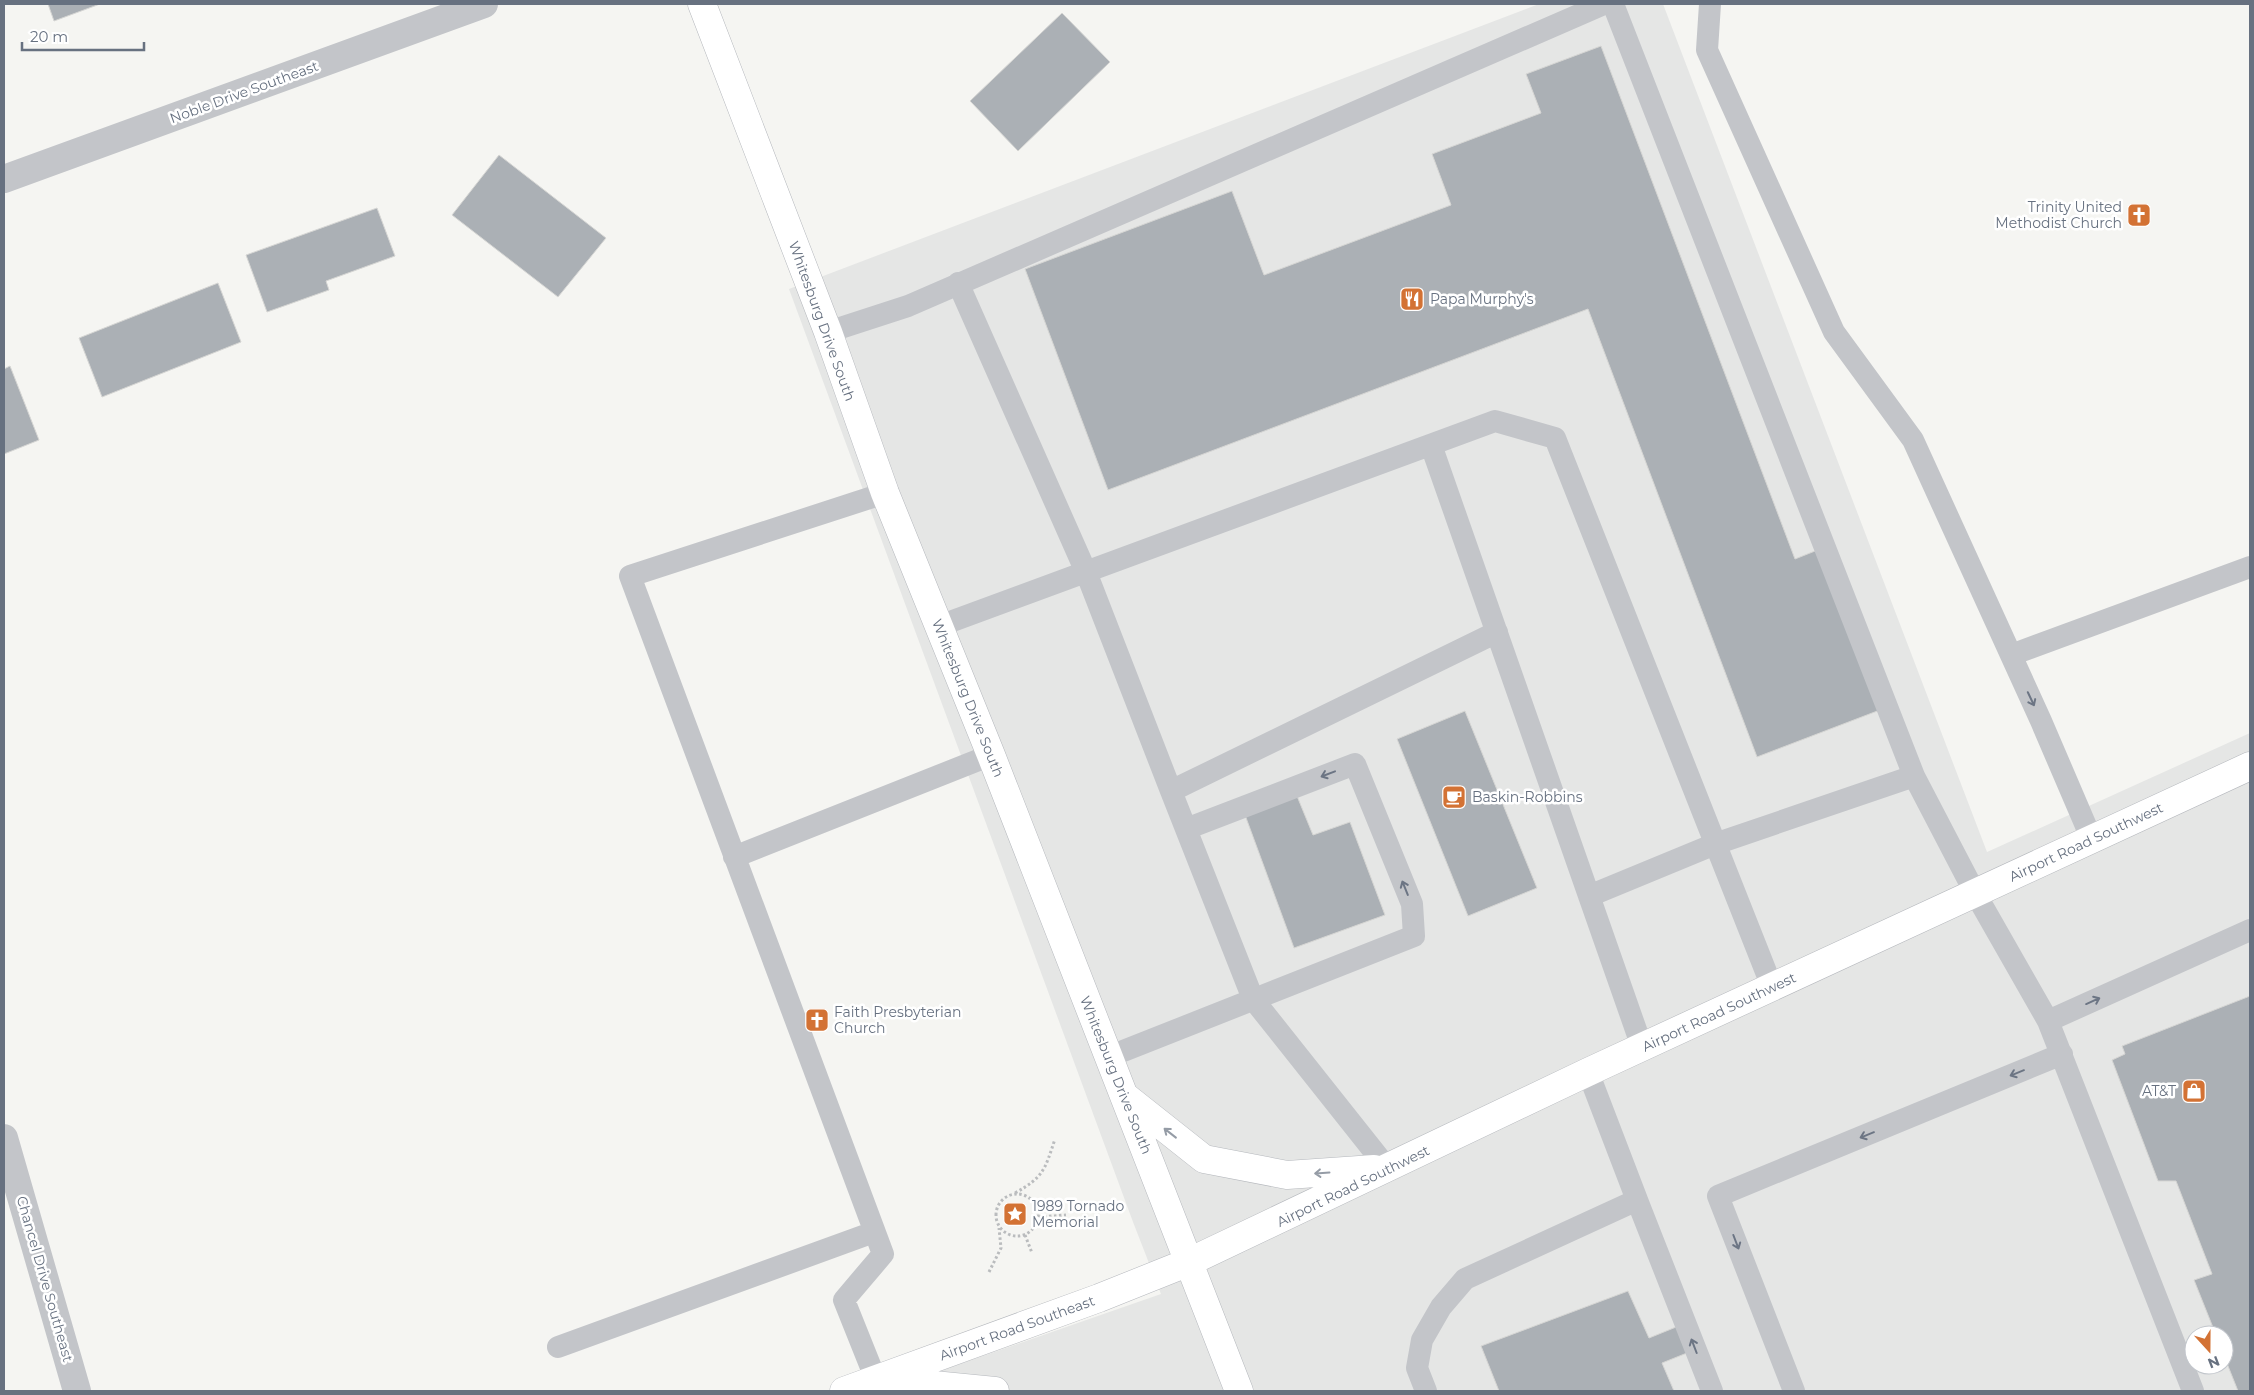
<svg xmlns="http://www.w3.org/2000/svg" width="2254" height="1395" viewBox="0 0 2254 1395" font-family="Montserrat,sans-serif">
<style>
.built{fill:#e5e6e5;fill-rule:evenodd}
.building{fill:#abb0b5;stroke:#d6d6d4}
.lines{fill:none;stroke-linecap:round;stroke-linejoin:round}
.secondary-casing{stroke:#b5b8bd;stroke-width:29}
.path{stroke:#babcbe;stroke-width:3;stroke-dasharray:2.5 2.5;stroke-linecap:butt}
.service{stroke:#c3c5c9;stroke-width:22}
.minor{stroke:#c3c5c9;stroke-width:28}
.secondary{stroke:#fff;stroke-width:28}
.oneway{stroke:#6c7584}
.oneway2{stroke:#959ca6}
.labels{text-anchor:middle;dominant-baseline:central;stroke-width:5;stroke-linejoin:round;paint-order:stroke}
.street-label{font-size:14px;fill:#677180;stroke:#fff}
.poi-label{font-size:14px;fill:#677180;stroke:#fff;text-anchor:start}
</style>
<rect width="100%" height="100%" fill="#f5f5f2"/>
<path class="built" d="M1539,4H1663L1987,852L2250,733V1391H882L1161,1294L1133,1222L789,289ZM2194,1335H2224V1365H2194Z"/>
<path class="building" d="M48,4H100L54,21Z
M1062,13L1110,62L1018,151L970,101Z
M1601,46L1795,559L1820,549L1880,710L1757,757L1588,309L1108,490L1025,269L1232,191L1264,275L1451,205L1432,154L1541,113L1526,74Z
M499,155L606,238L558,297L452,215Z
M377,208L395,256L326,281L329,290L267,312L246,255Z
M218,283L241,342L102,397L79,338Z
M10,366L39,440L4,454V369Z
M1465,711L1537,888L1468,916L1397,739Z
M1297,796L1313,835L1350,822L1385,915L1294,948L1245,815Z
M2250,996V1391H2238L2224,1356V1335H2216L2194,1280L2212,1274L2176,1181H2158L2112,1060L2125,1054L2122,1046Z
M1628,1291L1649,1338L1681,1325L1692,1351L1662,1363L1674,1391H1499L1481,1346Z"/>
<g class="lines">
<g class="secondary-casing">
<path id="secondary" d="M702,4L828,332L885,493L991,755L1239,1391
M1127,1098L1204,1159L1287,1175L1374,1169
M882,1380L995,1391
M844,1391L1099,1298L1189,1262L1588,1072L2250,766"/>
</g>
<path class="path" d="M1015,1193C1044,1177 1045,1169 1055,1139
M996 1215a21 21 0 1 1 42 0a21 21 0 1 1-42 0Z
M1039,1217L1066,1215
M1025,1235L1032,1253
M989,1272L1001,1248L999,1228"/>
<path class="service" d="M1613,4L1914,776L1975,893L2048,1021L2193,1391
M1710,4L1707,50L1834,332L1913,440L2041,721L2092,840
M958,283L1086,572L1171,791L1497,632
M828,332L908,306L1604,4
M1431,445L1642,1047
M939,626L1495,421L1555,438L1772,987
M2011,655L2250,567
M1171,791L1253,999L1388,1169
M734,857L991,755
M1589,896L1715,844L1914,776
M2048,1021L2250,930
M1108,1057L1414,936L1412,904L1355,764L1186,829
M1637,1200L1712,1391
M558,1347L874,1232
M876,1380L844,1300L883,1254L630,576L885,493
M1426,1391L1417,1368L1422,1340L1441,1307L1465,1279L1637,1200L1588,1072
M1794,1391L1718,1196L2062,1054"/>
<path class="minor" d="M4,179L484,4
M4,1138L77,1391"/>
<use href="#secondary" class="secondary"/>
</g>
<defs><path id="oneway-shaft" d="M-6 0H5M1.5-3L5.5 0L1.5 3" fill="none" stroke-width="1.6" stroke-linecap="round" stroke-linejoin="round" transform="scale(1.25)"/></defs>
<g class="oneway">
<use href="#oneway-shaft" transform="translate(2031 699) rotate(65)"/>
<use href="#oneway-shaft" transform="translate(1328 774) rotate(159)"/>
<use href="#oneway-shaft" transform="translate(1405 888) rotate(-112)"/>
<use href="#oneway-shaft" transform="translate(2093 1001) rotate(-24)"/>
<use href="#oneway-shaft" transform="translate(2017 1073) rotate(158)"/>
<use href="#oneway-shaft" transform="translate(1867 1135) rotate(158)"/>
<use href="#oneway-shaft" transform="translate(1736 1242) rotate(69)"/>
<use href="#oneway-shaft" transform="translate(1694 1346) rotate(-111)"/>
</g>
<g class="oneway2">
<use href="#oneway-shaft" transform="translate(1170 1133) rotate(-142)"/>
<use href="#oneway-shaft" transform="translate(1322 1173) rotate(176)"/>
</g>
<defs>
<g id="church-square" transform="scale(1.25)"><rect x="-9" y="-9" width="18" height="18" rx="4" fill="#d37234" stroke="#fff"/><path d="M-1.2-6h2.4v3.5h3.3v2.4h-3.3V6h-2.4V-.1h-3.3v-2.4h3.3Z" fill="#fff"/></g>
<g id="restaurant-square" transform="scale(1.25)"><rect x="-9" y="-9" width="18" height="18" rx="4" fill="#d37234" stroke="#fff"/><path d="M-5-6h1v4h1v-4h1v4h1v-4h1v5L-1.5 .5V6h-2V.5L-5-1ZM5-6V6H3V1.5H1.5Q1.5-4 5-6Z" fill="#fff"/></g>
<g id="cafe-square" transform="scale(1.25)"><rect x="-9" y="-9" width="18" height="18" rx="4" fill="#d37234" stroke="#fff"/><path d="M-5.5-4.5H6V0H3Q3 3.5 0 3.5H-2.5Q-5.5 3.5-5.5 0ZM3-3.2v2h1.7v-2ZM-6 4.5H4V6H-6Z" fill="#fff"/></g>
<g id="shop-square" transform="scale(1.25)"><rect x="-9" y="-9" width="18" height="18" rx="4" fill="#d37234" stroke="#fff"/><path d="M-5-2.5h2.3a2.7 3.5 0 0 1 5.4 0H5L5.5 6h-11ZM-1.5-2.5h3a1.5 2.3 0 0 0-3 0Z" fill="#fff"/></g>
<g id="sight-square" transform="scale(1.25)"><rect x="-9" y="-9" width="18" height="18" rx="4" fill="#d37234" stroke="#fff"/><path d="M0-6L1.8-2.2L6-1.7L2.9 1.2L3.7 5.4L0 3.3L-3.7 5.4L-2.9 1.2L-6-1.7L-1.8-2.2Z" fill="#fff"/></g>
</defs>
<g fill-rule="evenodd">
<use href="#church-square" x="2139" y="215"/>
<use href="#restaurant-square" x="1412" y="299"/>
<use href="#cafe-square" x="1454" y="797"/>
<use href="#church-square" x="817" y="1020"/>
<use href="#shop-square" x="2194" y="1091"/>
<use href="#sight-square" x="1015" y="1214"/>
</g>
<g class="labels">
<g class="street-label">
<text transform="translate(244 92) rotate(-20)">Noble Drive Southeast</text>
<text transform="translate(822 321) rotate(70)">Whitesburg Drive South</text>
<text transform="translate(968 698) rotate(68)">Whitesburg Drive South</text>
<text transform="translate(2086 842) rotate(-25)">Airport Road Southwest</text>
<text transform="translate(1719 1012) rotate(-25)">Airport Road Southwest</text>
<text transform="translate(1116 1075) rotate(68)">Whitesburg Drive South</text>
<text transform="translate(1353 1186) rotate(-26)">Airport Road Southwest</text>
<text transform="translate(45 1279) rotate(74)">Chancel Drive Southeast</text>
<text transform="translate(1017 1328) rotate(-20)">Airport Road Southeast</text>
</g>
<g class="poi-label">
<text x="2122" y="207" text-anchor="end">Trinity United<tspan x="2122" dy="16">Methodist Church</tspan></text>
<text x="1430" y="299">Papa Murphy's</text>
<text x="1472" y="797">Baskin-Robbins</text>
<text x="834" y="1012">Faith Presbyterian<tspan x="834" dy="16">Church</tspan></text>
<text x="2176" y="1091" text-anchor="end">AT&amp;T</text>
<text x="1032" y="1206">1989 Tornado<tspan x="1032" dy="16">Memorial</tspan></text>
</g>
</g>
<rect width="2254" height="1395" fill="none" stroke="#677180" stroke-width="10"/>
<g transform="translate(2209 1350) rotate(159)"><circle r="24" fill="#ffffff" stroke="#c2c6cc"/>
<path d="M0-4L9 19L0 12L-9 19Z" fill="#d37234"/>
<text y="-8" font-size="14" font-weight="bold" text-anchor="middle" fill="#677180">N</text>
</g>
<path d="M22 42v8h122v-8" fill="none" stroke="#677180" stroke-width="2.5"/>
<text x="30" y="42" font-size="15" fill="#677180" stroke="#ffffff" stroke-width="4" paint-order="stroke">20 m</text>
</svg>
